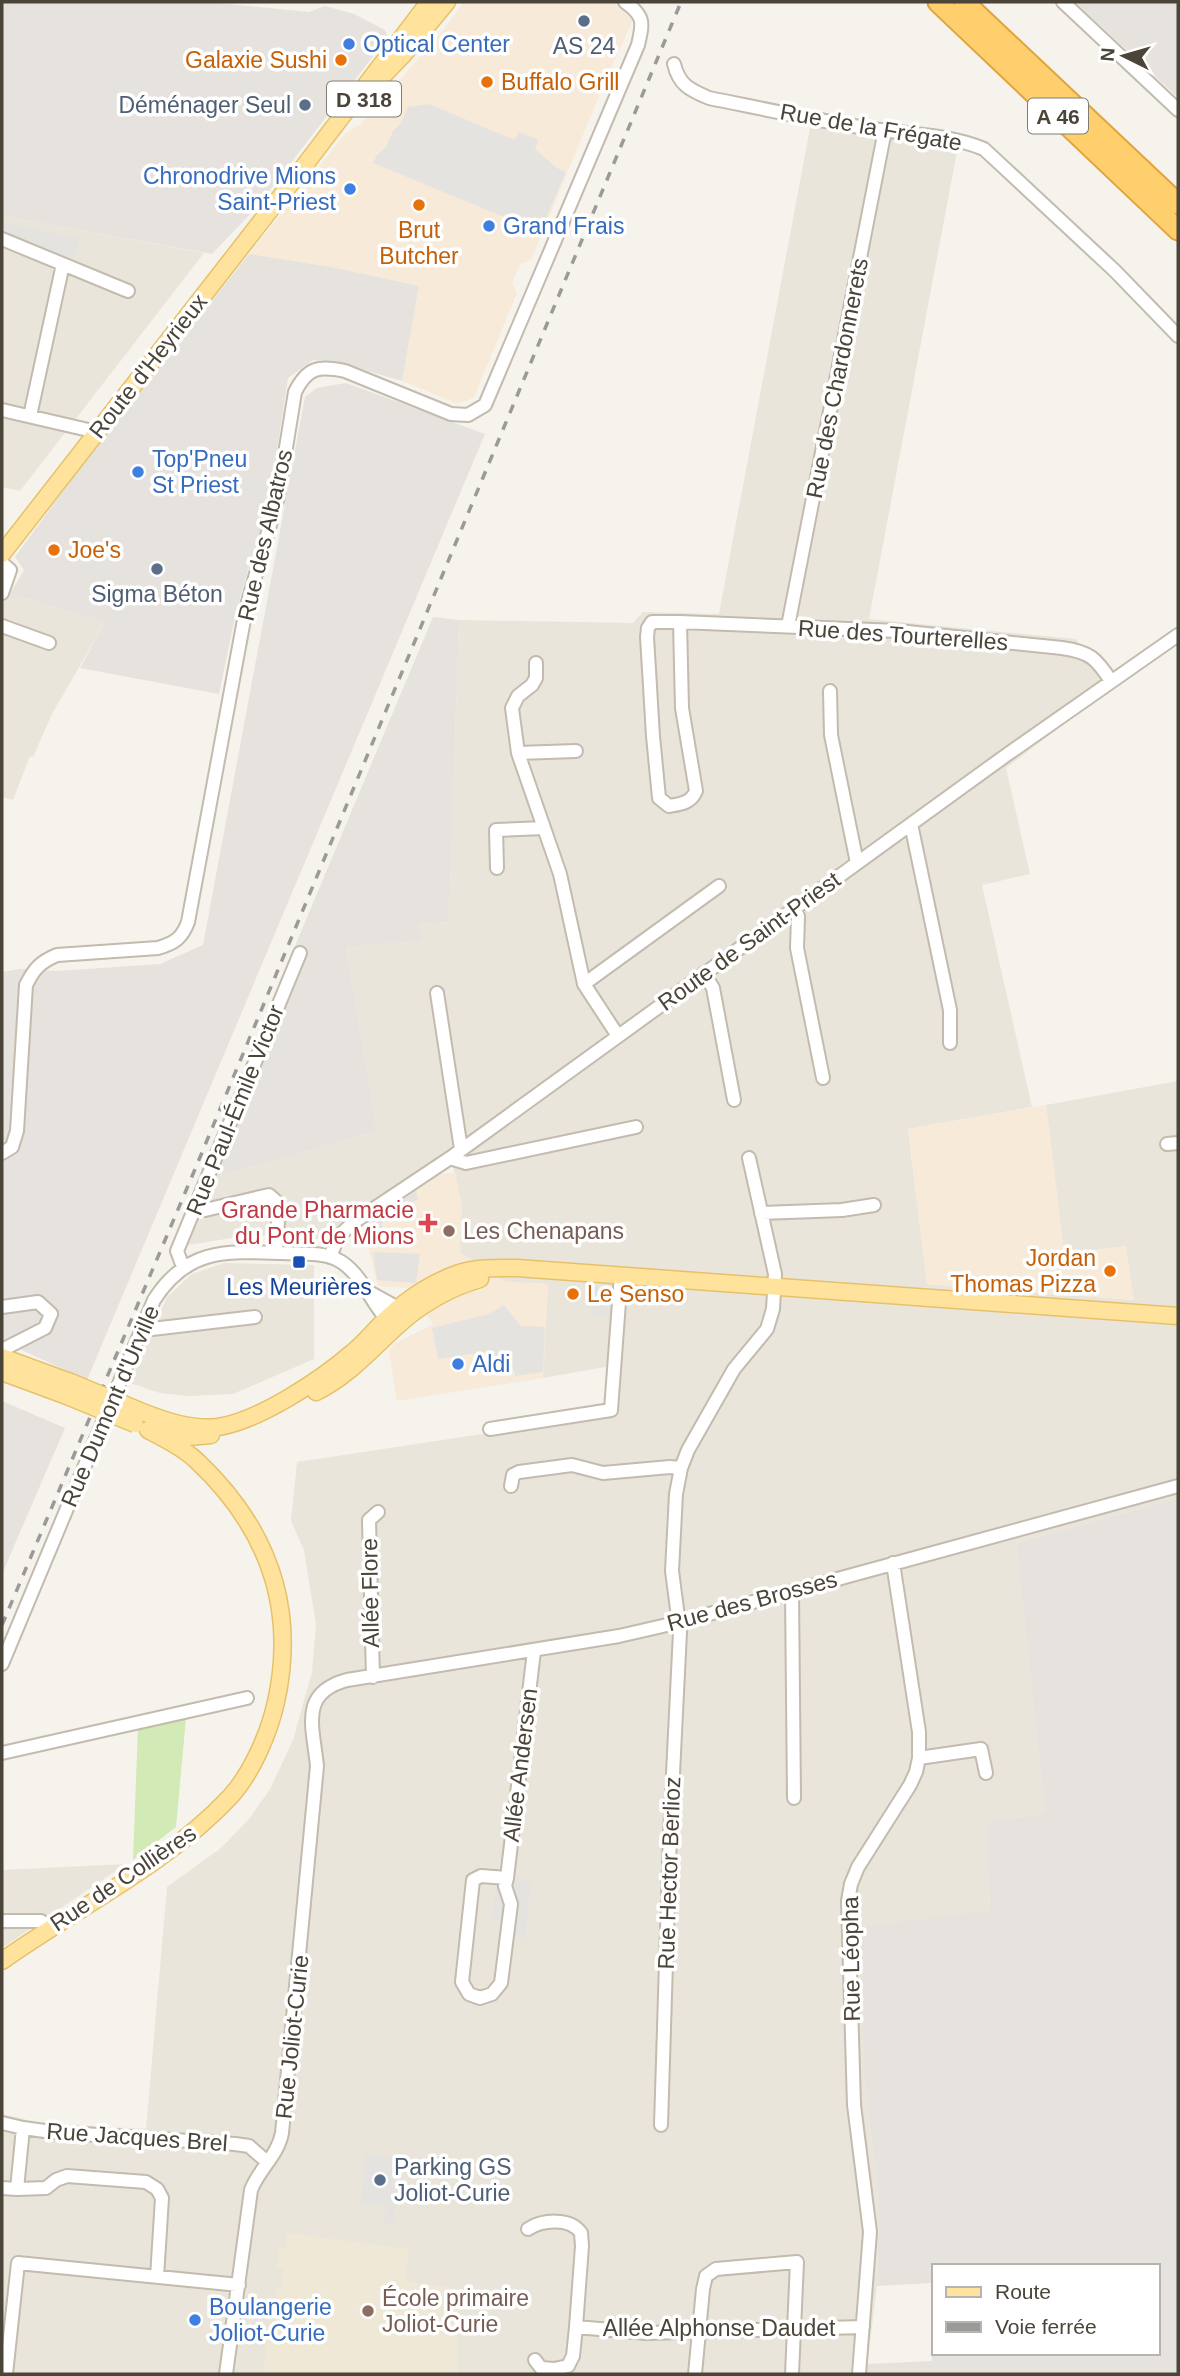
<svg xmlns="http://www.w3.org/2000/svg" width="1180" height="2376" viewBox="0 0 1180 2376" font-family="Helvetica,sans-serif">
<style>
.residential{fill:#eae5da}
.commercial{fill:#f7ead8}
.industrial{fill:#e6e2dd;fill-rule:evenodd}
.education{fill:#efe8d6}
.green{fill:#d2eab5}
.parking{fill:#e5e3e0}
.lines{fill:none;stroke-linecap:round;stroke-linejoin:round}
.minor-casing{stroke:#c2bbae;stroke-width:16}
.major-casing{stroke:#e6c16a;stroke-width:19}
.highway-casing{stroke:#e0a43c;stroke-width:23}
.minor{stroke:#fff;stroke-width:12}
.major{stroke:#ffe39c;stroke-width:16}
.highway{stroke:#ffcf6e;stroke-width:19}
.rail{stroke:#9a9a9a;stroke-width:3.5;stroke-dasharray:9 9;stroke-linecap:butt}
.major-bridge-casing{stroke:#e6c16a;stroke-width:19;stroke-linecap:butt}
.major-bridge{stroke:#ffe39c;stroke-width:16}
.service-dot{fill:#5c6f8a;stroke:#fff;stroke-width:2.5}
.shop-dot{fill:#3f7fe0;stroke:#fff;stroke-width:2.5}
.food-dot{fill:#e8710a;stroke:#fff;stroke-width:2.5}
.health-dot{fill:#e0444e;stroke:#fff;stroke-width:2.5}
.education-dot{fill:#8d6e63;stroke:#fff;stroke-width:2.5}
.transit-dot{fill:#1a4fb4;stroke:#fff;stroke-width:2.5}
.labels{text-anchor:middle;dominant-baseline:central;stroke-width:7;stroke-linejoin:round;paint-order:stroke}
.shield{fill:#fff;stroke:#817c74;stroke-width:2}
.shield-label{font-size:21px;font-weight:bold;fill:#4b4439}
.shop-label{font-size:23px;fill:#366cbe;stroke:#fff;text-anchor:start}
.service-label{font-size:23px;fill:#4e5e75;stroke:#fff}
.food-label{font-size:23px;fill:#c56008;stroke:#fff;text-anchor:start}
.street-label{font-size:23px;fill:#4b4439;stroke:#fff}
.health-label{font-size:23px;fill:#be3a42;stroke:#fff;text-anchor:end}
.education-label{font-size:23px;fill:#785e54;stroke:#fff;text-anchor:start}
.transit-label{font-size:23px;fill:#164399;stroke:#fff}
</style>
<rect width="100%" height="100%" fill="#f6f3ec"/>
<path class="residential" d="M811,123L958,146L869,619L1076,639L1109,690L1006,768L1030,874L982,885L1032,1107L908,1129L927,1284L1134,1300L1064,1253L1046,1105L1178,1081V1498L1016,1543L1045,1813L986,1822L990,1911L865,2082L879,2205L877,2286L866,2374H2V2114L40,2123L146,2129L167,1887L221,1848L249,1819L270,1789L293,1740L312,1672L316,1625L304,1550L291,1521L297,1462L608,1415L611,1366L543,1378L548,1284L506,1282L459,1252L462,1206L449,1149L322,1239L251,1235L188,1245L216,1177L377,1131L346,947L421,941L418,924L449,922L459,620L633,623L643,612L719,614Z
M2,216L204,253L20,491L2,487Z
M2,589L6,593L105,622L52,714L33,757L30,756L13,800L2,797Z
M224,1263L314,1265V1359L233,1394L189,1396L160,1393L130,1383L167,1297L192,1274Z
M126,1864L2,1948V1870Z"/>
<path class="commercial" d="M464,2H641L607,77L531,260L520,264L512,283L517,293L474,397L466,401L456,403L402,381L419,286L249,254L345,134L362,123L440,34Z
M1046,1105L1064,1253L1126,1246L1134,1300L927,1284L908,1129Z
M455,1172L462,1206L460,1252L506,1282L548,1284L543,1378L397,1401L389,1351L394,1344L433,1324L409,1288L378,1286L363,1227L439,1175Z"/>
<path class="industrial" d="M2,2H208L309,12L325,6L354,14L385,30L388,37L256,208L212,254L2,216Z
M1075,2H1178V98L1172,92Z
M249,254L335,268L419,286L402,381L336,362L313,360L288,378L270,496L237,608L219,694L80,668L105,622L10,594L24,570L15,557L77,472Z
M346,383L485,434L87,1380L2,1341V972L20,969L57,971L160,964L203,945L305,397L317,388Z
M433,617L459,620L449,922L419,924L422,941L346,947L377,1131L216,1177L201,1170Z
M2,1401L65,1428L2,1574Z
M1178,1498V2374H866L867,2364L932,2361L931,2283L877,2286L879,2205L865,2082L861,1927L990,1911L986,1822L1045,1813L1016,1543ZM933,2266H1157V2353H933Z"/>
<path class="education" d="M287,2233L409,2249L405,2282L458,2288V2374H263L270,2320L276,2321L279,2301L276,2300L277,2287H281L283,2268L277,2267L280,2247L286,2248Z"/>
<path class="green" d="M186,1718L176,1827L133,1860L138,1727Z"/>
<path class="parking" d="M429,104L514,140L519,132L538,140L535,149L557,168L566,172L540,232L373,163L377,155L386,147L393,131L401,123L408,107Z
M3,222L79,239L74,260L2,231Z
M416,1191L418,1199L381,1224L389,1238L382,1243L374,1229L373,1219Z
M373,1252L420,1254L416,1283L377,1280Z
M593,1287L615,1289L614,1316L591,1315Z
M504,1305L521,1326L545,1327L543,1372L515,1376L513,1368L488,1372L484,1352L438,1359L432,1328L489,1314Z
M511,1878L531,1881L525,1938H511L513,1923L492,1920L496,1885L510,1887Z
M366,2155L400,2158L393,2224L384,2223L386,2205L361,2203Z"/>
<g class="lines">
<g class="minor-casing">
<path id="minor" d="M1063,2L1178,110
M674,64C679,85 690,90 709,98C764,109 818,121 873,129C910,134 950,135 984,149L1115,271L1178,336
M2,239L128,291
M2,410L97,432
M30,416L63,264
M2,563L10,570L2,593
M680,622L682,708L696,791C691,803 681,804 669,806L659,798L653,736L647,637L648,628L652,622H680L898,631L1062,648C1090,652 1096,658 1111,681
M2,626L49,643
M788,626L885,130
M536,663V678L532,685L518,696L512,708L518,753L560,874L584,984L618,1036
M830,691L831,735L857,863
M518,753L576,751
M911,824L950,1010V1043
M497,868L496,830L544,828
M794,909L798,916L797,948L823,1078
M704,973L713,988L734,1100
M584,984L719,886
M437,993L461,1149
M1167,1144L1178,1143
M2,1153L12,1147L17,1131L26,985C34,969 40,962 57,955L158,948C175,943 182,938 188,922L246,609L278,497L295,392C307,368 318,365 345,371L451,414L468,415L485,405L638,45C643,23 645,16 625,2
M450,1158L466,1163L636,1127
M195,1208L205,1210L269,1195L279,1204L276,1253
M761,1213L842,1210L874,1205
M330,1257L338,1237L354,1222L450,1158L1005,756L1178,635
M183,1267L177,1251L300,953
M369,1292L398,1308L404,1315
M2,1307L38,1302L51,1314L45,1328L2,1350
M142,1328L152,1329L255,1317
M490,1429L611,1410L621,1275
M511,1486L513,1475L519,1472L572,1465L603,1473L670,1467L681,1468
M792,1592L794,1798
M2,1664L154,1300C187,1248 226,1251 282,1253C299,1254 321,1252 336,1259C362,1271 372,1307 392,1325
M373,1677L369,1520L378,1512
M2,1753L247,1698
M919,1758L981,1749L986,1773
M507,1878L481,1876L473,1880L462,1982L469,1994L480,1998L492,1994L501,1983L511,1904L505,1886L507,1878L534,1651
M2,1921H41L47,1929
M2,2123L23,2128L52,2132L235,2144L249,2146L266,2161
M661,2125L670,1834L680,1632L672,1571L676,1494L681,1468L688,1450L734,1369L767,1329L773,1309L775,1274L749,1158
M2,2188L17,2189L23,2128
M17,2189L46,2188L56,2180L67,2176L146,2182L157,2189L162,2198L157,2277
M528,2229C542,2220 570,2217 581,2233L582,2246L576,2327L646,2333L863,2327
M535,2360L541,2368L554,2369L568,2366L573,2356L576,2327
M6,2374L18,2263L239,2285
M226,2374L251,2190C259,2169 278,2155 282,2133L317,1766C313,1726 299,1693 347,1680L619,1636L680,1622L1178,1486
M695,2374L703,2289L706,2276L716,2269L797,2262L792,2374
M859,2374L870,2232L854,2105L848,1901L851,1884L858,1867L910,1785L916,1772L919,1758V1732L893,1563"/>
</g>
<g class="major-casing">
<path id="major" d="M379,80L404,54L447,2
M2,554L295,178L429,2
M2,1357L73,1383
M2,1372L67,1396
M316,1392C348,1376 370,1351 396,1327C420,1305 449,1288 480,1279
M140,1411C165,1421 191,1430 218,1427C259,1421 322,1379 353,1352C364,1343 373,1332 383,1322C404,1301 431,1283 459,1273C478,1267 498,1268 517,1268L1178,1316
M161,1432L188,1437L211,1435
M2,1961C78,1907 166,1865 230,1797C252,1773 269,1733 276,1702C297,1607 267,1527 197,1461C183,1448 165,1439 148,1430"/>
</g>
<g class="highway-casing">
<path id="highway" d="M938,2L1178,230
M964,2L1178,204"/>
</g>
<use href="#minor" class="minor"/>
<use href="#major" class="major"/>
<use href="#highway" class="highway"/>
<path class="rail" d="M2,1625L193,1174L681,2"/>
<g class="major-bridge-casing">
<path id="major-bridge" d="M73,1383L140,1411
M67,1396L135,1424"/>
</g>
<use href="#major-bridge" class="major-bridge"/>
</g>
<g class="service-dot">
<circle cx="584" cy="21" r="7"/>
<circle cx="305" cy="105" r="7"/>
<circle cx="157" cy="569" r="7"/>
<circle cx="380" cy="2180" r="7"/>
</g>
<g class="shop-dot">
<circle cx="349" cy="44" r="7"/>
<circle cx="350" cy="189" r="7"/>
<circle cx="489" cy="226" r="7"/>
<circle cx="138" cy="472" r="7"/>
<circle cx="458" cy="1364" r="7"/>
<circle cx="195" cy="2320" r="7"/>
</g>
<g class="food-dot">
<circle cx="341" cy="60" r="7"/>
<circle cx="487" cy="82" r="7"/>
<circle cx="419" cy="205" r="7"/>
<circle cx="54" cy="550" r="7"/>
<circle cx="1110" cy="1271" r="7"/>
<circle cx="573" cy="1294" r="7"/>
</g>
<path class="health-dot" d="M424.5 1212.5h7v7h7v7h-7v7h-7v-7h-7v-7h7z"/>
<g class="education-dot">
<circle cx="449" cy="1231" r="7"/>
<circle cx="368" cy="2311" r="7"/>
</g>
<rect class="transit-dot" x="292" y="1255" width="14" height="14" rx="3.5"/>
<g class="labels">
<g class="shield">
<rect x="327" y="81.5" width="74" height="35" rx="5"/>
<rect x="1028" y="98.5" width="60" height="35" rx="5"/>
</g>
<g class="shield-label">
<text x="364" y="99">D 318</text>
<text x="1058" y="116">A 46</text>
</g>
<g class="shop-label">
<text x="363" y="44">Optical Center</text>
<text x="336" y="176" text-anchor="end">Chronodrive Mions<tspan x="336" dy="26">Saint-Priest</tspan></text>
<text x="503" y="226">Grand Frais</text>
<text x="152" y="459">Top'Pneu<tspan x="152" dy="26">St Priest</tspan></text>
<text x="472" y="1364">Aldi</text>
<text x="209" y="2307">Boulangerie<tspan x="209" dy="26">Joliot-Curie</tspan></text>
</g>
<g class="service-label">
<text x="584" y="46">AS 24</text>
<text x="291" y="105" text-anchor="end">Déménager Seul</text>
<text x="157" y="594">Sigma Béton</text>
<text x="394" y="2167" text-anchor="start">Parking GS<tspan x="394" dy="26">Joliot-Curie</tspan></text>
</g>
<g class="food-label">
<text x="327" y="60" text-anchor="end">Galaxie Sushi</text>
<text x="501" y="82">Buffalo Grill</text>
<text x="419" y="230" text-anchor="middle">Brut<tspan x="419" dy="26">Butcher</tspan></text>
<text x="68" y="550">Joe's</text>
<text x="1096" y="1258" text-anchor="end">Jordan<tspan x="1096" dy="26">Thomas Pizza</tspan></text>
<text x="587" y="1294">Le Senso</text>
</g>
<g class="street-label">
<text transform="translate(871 127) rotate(10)">Rue de la Frégate</text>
<text transform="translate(148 366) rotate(-52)">Route d'Heyrieux</text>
<text transform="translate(837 378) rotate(-79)">Rue des Chardonnerets</text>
<text transform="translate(265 535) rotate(-77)">Rue des Albatros</text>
<text transform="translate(903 635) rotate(4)">Rue des Tourterelles</text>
<text transform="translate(749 941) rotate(-36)">Route de Saint-Priest</text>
<text transform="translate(235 1110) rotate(-68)">Rue Paul-Émile Victor</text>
<text transform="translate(110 1406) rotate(-67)">Rue Dumont d'Urville</text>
<text transform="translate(370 1593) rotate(-91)">Allée Flore</text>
<text transform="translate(752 1601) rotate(-15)">Rue des Brosses</text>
<text transform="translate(520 1765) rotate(-83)">Allée Andersen</text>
<text transform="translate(669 1873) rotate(-88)">Rue Hector Berlioz</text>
<text transform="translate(123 1878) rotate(-34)">Rue de Collières</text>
<text transform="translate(851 1959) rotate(-91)">Rue Léopha</text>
<text transform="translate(292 2037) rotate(-84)">Rue Joliot-Curie</text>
<text transform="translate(137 2137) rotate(4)">Rue Jacques Brel</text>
<text x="719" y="2328">Allée Alphonse Daudet</text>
</g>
<g class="health-label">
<text x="414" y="1210">Grande Pharmacie<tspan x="414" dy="26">du Pont de Mions</tspan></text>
</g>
<g class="education-label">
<text x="463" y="1231">Les Chenapans</text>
<text x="382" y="2298">École primaire<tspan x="382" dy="26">Joliot-Curie</tspan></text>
</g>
<g class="transit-label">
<text x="299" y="1287">Les Meurières</text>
</g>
</g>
<rect width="1180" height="2376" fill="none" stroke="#4b4439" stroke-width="7"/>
<rect x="932" y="2264" width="228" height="91" fill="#ffffff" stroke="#b7b4b0" stroke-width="2"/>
<rect x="946" y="2287" width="35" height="10" fill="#ffe39c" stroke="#b7b4b0" stroke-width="2"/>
<text x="995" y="2299" font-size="21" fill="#4b4439">Route</text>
<rect x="946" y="2322" width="35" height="10" fill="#9a9a9a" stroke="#b7b4b0" stroke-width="2"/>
<text x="995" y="2334" font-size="21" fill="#4b4439">Voie ferrée</text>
<g transform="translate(1124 56) rotate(275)" stroke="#ffffff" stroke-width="5" paint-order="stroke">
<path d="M0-5L12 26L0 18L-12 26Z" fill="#4b4439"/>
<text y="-10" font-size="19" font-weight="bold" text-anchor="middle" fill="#4b4439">N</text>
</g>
</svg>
